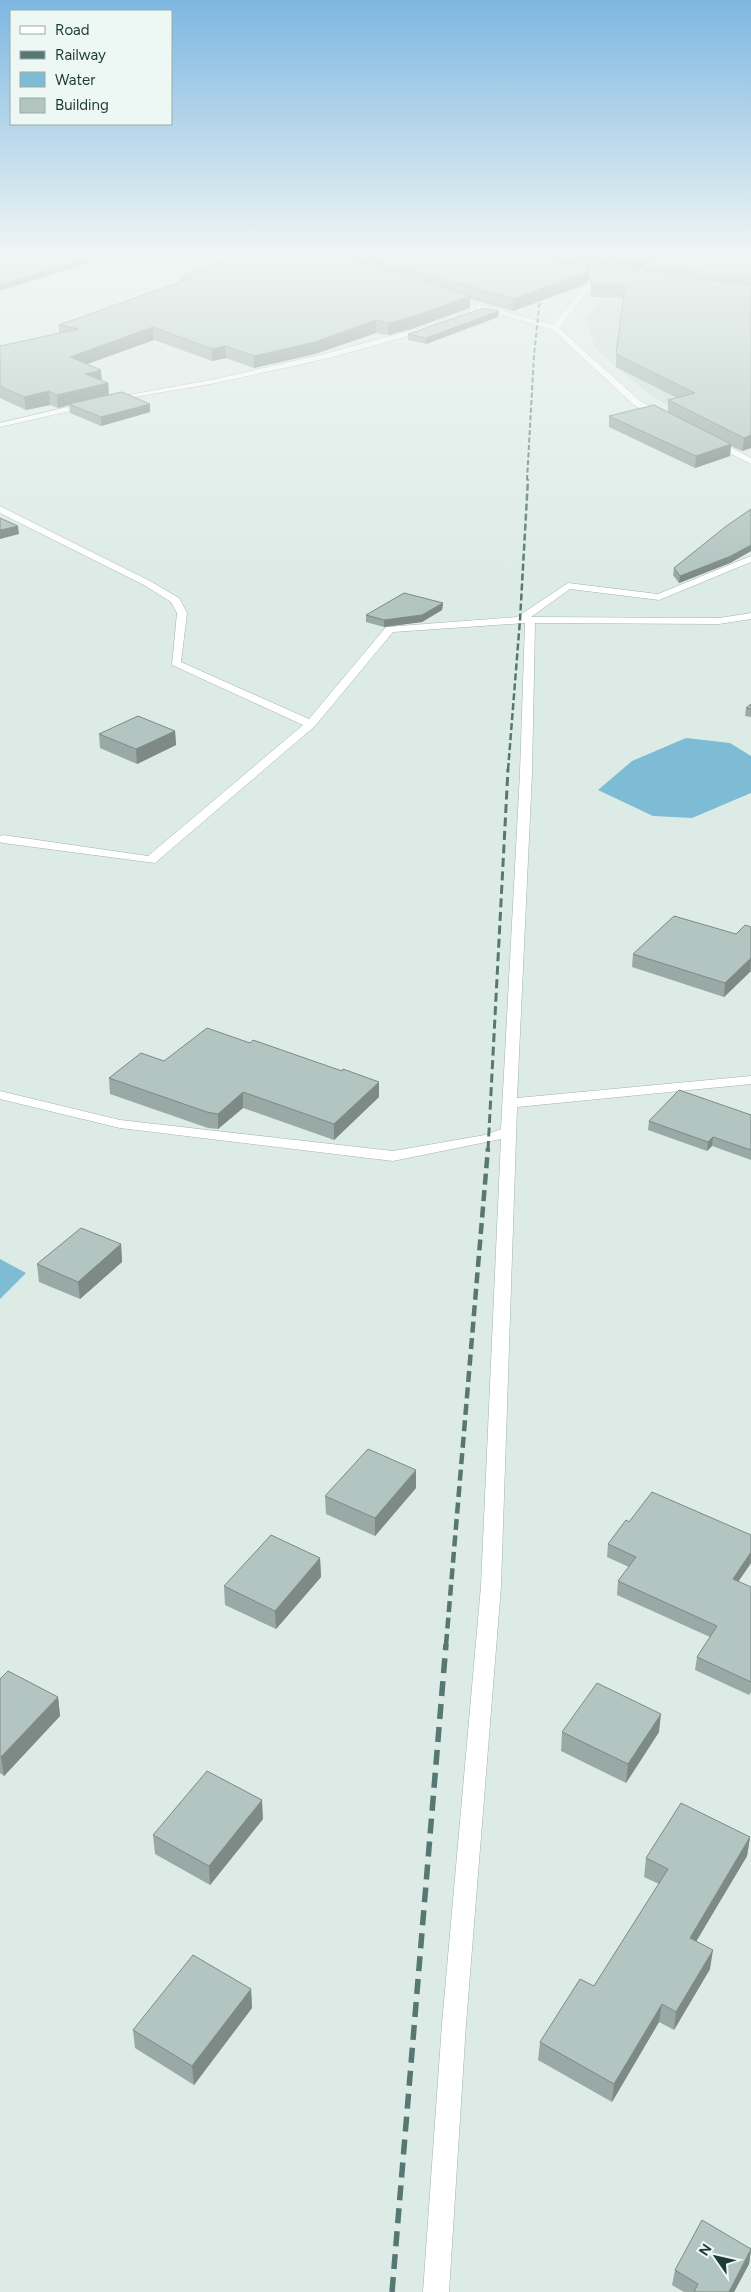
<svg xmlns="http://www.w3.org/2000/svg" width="751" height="2292" viewBox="0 0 751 2292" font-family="Figtree,sans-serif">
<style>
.built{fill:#cbdad5}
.water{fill:#7ebcd6}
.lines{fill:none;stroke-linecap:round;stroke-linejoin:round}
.minor-casing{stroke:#a0b3ae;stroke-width:1}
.minor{fill:#fff;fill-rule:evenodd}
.rail-far4{stroke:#577773;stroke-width:2;stroke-dasharray:5 2.5;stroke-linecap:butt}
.rail-far3{stroke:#577773;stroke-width:2.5;stroke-dasharray:7 3;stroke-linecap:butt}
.rail-far2{stroke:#577773;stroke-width:3;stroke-dasharray:9 4.5;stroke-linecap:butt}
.rail-far1{stroke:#577773;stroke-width:4.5;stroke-dasharray:11 5.5;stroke-linecap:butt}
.rail{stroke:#577773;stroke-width:5.5;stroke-dasharray:15 8;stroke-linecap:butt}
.wall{fill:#99a9a5;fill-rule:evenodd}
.shaded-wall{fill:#7d8a86}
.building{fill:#b2c5c0;stroke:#7d8a86}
</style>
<rect width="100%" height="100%" fill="#ddebe6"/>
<path class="built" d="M611,290H655L751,436V445L656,399L620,371L595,347L585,317Z"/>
<path class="water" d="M686,738L730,743L751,756V793L692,818L653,816L598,790L632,761Z
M0,1259L26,1273L0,1299Z"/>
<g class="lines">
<g class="minor-casing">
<path id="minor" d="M596,273L601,274L559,328L640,401L665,414V418H659L634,405L553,330L485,310L461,318L457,316L477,308L475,306L479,304L553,325Z
M427,326H430V330L329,358L216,383L111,401L107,399L216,379L324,354Z
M89,402L93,404L92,406L0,427V423Z
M711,440H717L751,458V464L711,444Z
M0,506L150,581L179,598L187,613L181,662L309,719L386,627L517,617L568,583L658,594L751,556V562L659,600L570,589L531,617L719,618L751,613V619L719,624L535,623L532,773L517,1098L751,1076V1084L517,1107L501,1586L466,2024L449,2292H423L442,2024L481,1586L501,1139L393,1161L120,1128L0,1099V1091L120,1120L393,1151L485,1135L501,1129L520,773L525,623L393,632L315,726L155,863L3,843L0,842V836L3,835L148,856L303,725L172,665L177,613L171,602L144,585L0,513Z"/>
</g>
<use href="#minor" class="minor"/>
<path class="rail-far4" d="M527,480L534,356L541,288"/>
<path class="rail-far3" d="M508,770L520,620L528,479"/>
<path class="rail-far2" d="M488,1150L508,769"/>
<path class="rail-far1" d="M446,1645L488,1148"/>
<path class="rail" d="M392,2292L446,1644"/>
</g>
<path class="wall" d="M236,257H751V448L742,451L731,446L730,456L695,468L609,427V416L668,412V400L677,398L616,367V354L624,298L591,297V279L597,271L590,270V278L584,285L513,311L470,299V308L411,329L388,335L376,333L315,354L254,368L226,358L212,361L154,340L86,364L101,380L108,383L109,395L150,412L101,426L70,413L69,405L58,408L50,405L26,410L0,398V346L59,333V325L181,282L180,276ZM643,266V272H637Z
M498,317L426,344L408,340V334Z
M751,509V551L730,563L679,583L673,575L674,568Z
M443,603L442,610L422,622L384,627L366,622V615Z
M751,704V717L745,716L746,708Z
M175,731L176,745L137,764L100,748L99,734Z
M751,927V972H750L724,997L632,967L633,954L736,934Z
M164,1061L379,1097L334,1140L243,1108L218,1129L208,1128L110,1094L109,1078Z
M751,1115V1160L712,1146L707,1151L648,1130L649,1121Z
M121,1244L122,1262L80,1299L39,1282L37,1264Z
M416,1488L375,1536L326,1514L325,1496Z
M608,1544L751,1563L738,1582L751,1587V1692L749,1695L695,1670L697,1657L710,1637L617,1595L618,1581L629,1567L607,1557Z
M320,1558L321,1577L276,1629L225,1605L224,1586Z
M0,1679L58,1697L60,1716L4,1776L0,1773Z
M562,1732H659L626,1783L561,1751Z
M263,1819L210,1885L155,1854L153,1835Z
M750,1837L747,1856L696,1941L710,1969L674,2030L659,2022L612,2102L538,2060L540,2042L594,1986L659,1884L644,1877L646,1858Z
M251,1989L252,2008L194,2085L135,2048L133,2030Z
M751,2249L749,2264L734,2292H684L672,2285L675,2270Z"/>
<path class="shaded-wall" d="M89,257H107L0,291V285Z
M642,257H675L644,265L643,266L632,275L633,264Z
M590,266V278L584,285L513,311L514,299Z
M470,296V308L411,329L388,335V323Z
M499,311L498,317L426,344V338Z
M376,320V333L315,354L254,368V356Z
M153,327L154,340L71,370L70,357Z
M225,346L226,358L212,361V349Z
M101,370L102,383L85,374Z
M108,383L109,396L69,404V405L58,408L57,395Z
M49,391L50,405L26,410L24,397Z
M150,404V412L101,426V417Z
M751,435V448L742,451L744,438Z
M731,444L730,456L695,468L696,456Z
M18,526L19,534L0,539V530Z
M751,545V551L730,563L679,583L680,576Z
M443,603L442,610L422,622L384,627V620Z
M175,731L176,745L137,764L136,749Z
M751,958L750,972L724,997L725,983Z
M379,1082V1097L334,1140V1124Z
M243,1092V1108L218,1129V1114Z
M713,1137L712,1146L707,1151L708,1142Z
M121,1244L122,1262L80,1299L78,1282Z
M416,1470V1488L375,1536V1518Z
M751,1552V1563L731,1592L733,1579Z
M320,1558L321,1577L276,1629L275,1611Z
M58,1697L60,1716L4,1776L1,1757Z
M661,1714L659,1732L626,1783L628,1764Z
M262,1800L263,1819L210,1885L209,1866Z
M750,1837L747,1856L687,1957L690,1938Z
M713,1950L710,1969L674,2030L676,2012Z
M251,1989L252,2008L194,2085L192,2066Z
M662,2004L659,2022L612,2102L614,2084Z
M751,2250L749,2264L734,2292H729Z"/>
<path class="building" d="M0,257H89L0,285Z
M236,257H341L470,296L412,317L388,323L376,320L315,342L254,356L225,346L212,349L153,327L70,357L101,370L85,374L108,383L57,395L49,391L24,397L0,386V346L79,329L59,325L191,278L180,276Z
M365,257H516L590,266L584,273L514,299Z
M577,257H642L633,264Z
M661,257H751V278L643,265L650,260Z
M600,267L751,285V435L744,438L668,400L695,393L616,354L625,286L591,285V279Z
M484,308L499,311L426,338L408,334Z
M122,392L150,404L101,417L69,404Z
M654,405L731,444L696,456L609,416Z
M751,509V545L731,556L680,576L674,568L725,527Z
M0,518L18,526L0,530Z
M404,593L443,603L422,615L384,620L366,615Z
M751,704V709L746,708Z
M138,716L175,731L136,749L99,734Z
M674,916L736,934L745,925L751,927V958L725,983L633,954Z
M207,1028L250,1043L253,1040L342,1071L343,1069L379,1082L334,1124L243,1092L218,1114L207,1112L109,1078L141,1053L164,1061Z
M679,1090L751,1115V1150L713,1137L708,1142L649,1121Z
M81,1228L121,1244L78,1282L37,1264Z
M368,1449L416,1470L375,1518L325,1496Z
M652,1492L751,1535V1552L733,1579L751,1587V1682L697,1657L717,1626L618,1581L636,1557L608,1544L626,1520L629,1522Z
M271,1535L320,1558L275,1611L224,1586Z
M8,1671L58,1697L1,1757L0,1756V1679Z
M597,1683L661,1714L628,1764L562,1732Z
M207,1771L262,1800L209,1866L153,1835Z
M681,1803L750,1837L690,1938L713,1950L676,2012L662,2004L614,2084L540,2042L580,1979L594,1986L668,1869L646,1858Z
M193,1955L251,1989L192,2066L133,2030Z
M702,2220L751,2249L729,2292H694L698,2284L675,2270Z"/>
<linearGradient id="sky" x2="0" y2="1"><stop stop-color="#7db7e1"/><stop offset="0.44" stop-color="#f0f6f4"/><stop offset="1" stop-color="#f0f6f4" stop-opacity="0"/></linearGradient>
<rect width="751" height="578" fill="url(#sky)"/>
<rect x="10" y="10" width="162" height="115" fill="#edf7f3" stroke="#9aaca8"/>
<rect x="20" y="26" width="25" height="8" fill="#ffffff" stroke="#9aaca8"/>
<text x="55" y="35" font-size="15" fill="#1d3b37">Road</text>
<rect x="20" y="51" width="25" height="8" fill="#577773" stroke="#9aaca8"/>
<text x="55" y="60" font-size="15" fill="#1d3b37">Railway</text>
<rect x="20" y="72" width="25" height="15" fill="#7ebcd6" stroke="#9aaca8"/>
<text x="55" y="85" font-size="15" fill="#1d3b37">Water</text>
<rect x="20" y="98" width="25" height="15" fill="#b2c5c0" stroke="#9aaca8"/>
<text x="55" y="110" font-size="15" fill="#1d3b37">Building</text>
<g transform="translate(716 2257) rotate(304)" stroke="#edf7f3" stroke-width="4" paint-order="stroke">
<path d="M0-4L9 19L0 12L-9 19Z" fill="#1d3b37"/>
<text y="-8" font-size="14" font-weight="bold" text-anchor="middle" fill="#1d3b37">N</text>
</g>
</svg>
